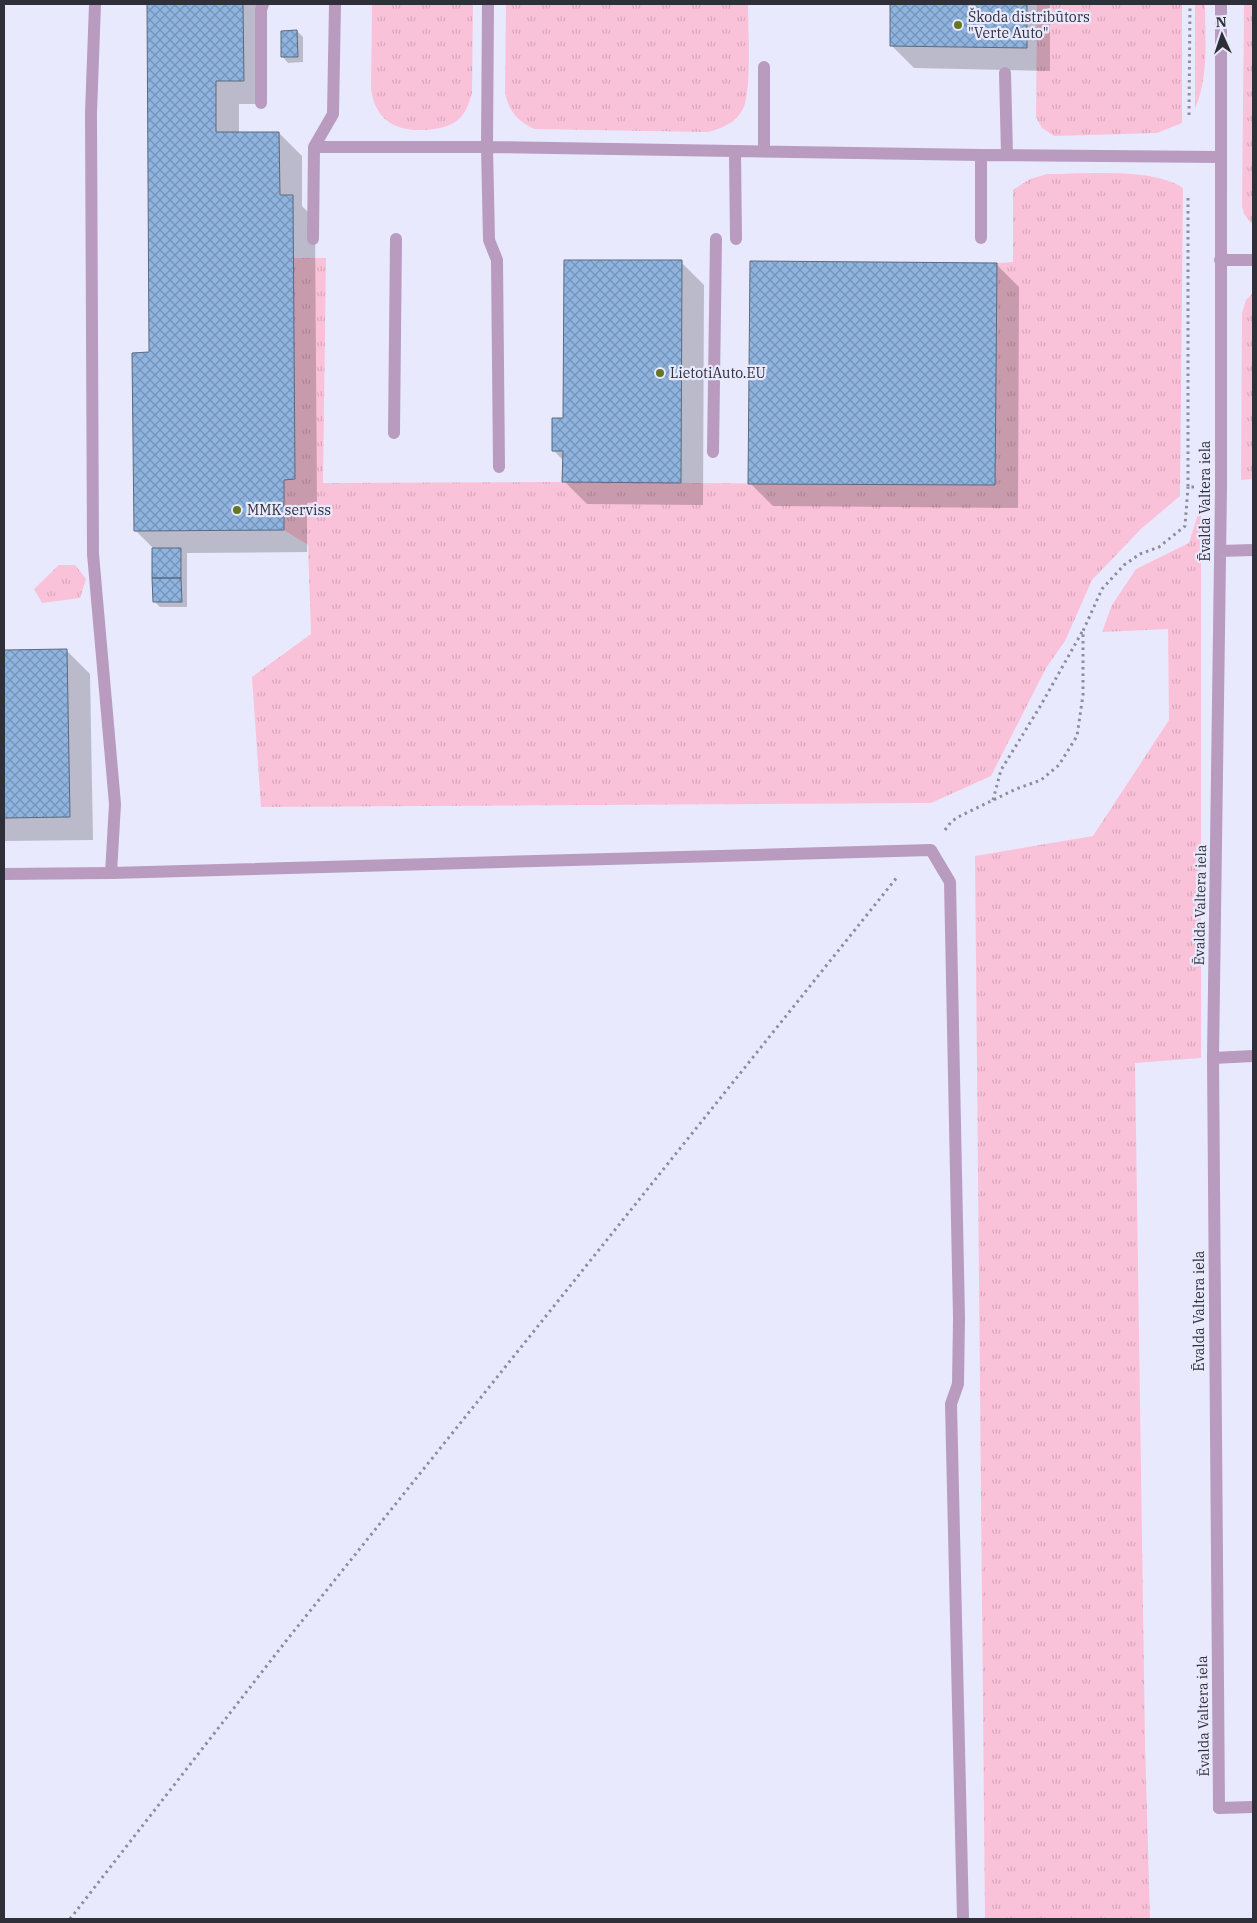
<svg xmlns="http://www.w3.org/2000/svg" width="1257" height="1923" viewBox="0 0 1257 1923" font-family="'IBM Plex Serif',serif">
<style>
.grass{fill:url(#grass-tufts)}
.shadow{fill:#0003}
.building{fill:url(#building-cross-hatch);stroke:#5b6a7d}
.lines{fill:none;stroke-linecap:round;stroke-linejoin:round}
.path{stroke:#8d8d9d;stroke-width:3;stroke-dasharray:2.5 4;stroke-linecap:butt}
.service{stroke:#b99bc0;stroke-width:12}
.minor{stroke:#b99bc0;stroke-width:12}
.poi-dot{fill:#657624;stroke:#e9e9fe;stroke-width:2}
.labels{text-anchor:middle;dominant-baseline:central;stroke-width:4.5;stroke-linejoin:round;paint-order:stroke}
.poi-label{font-size:14px;fill:#2f2f39;stroke:#e9e9fe;text-anchor:start}
.street-label{font-size:14px;fill:#2f2f39;stroke:#e9e9fe}
</style>
<defs>
<pattern id="grass-tufts" width="24" height="20" patternUnits="userSpaceOnUse" patternTransform="scale(1.25)"><rect width="24" height="20" fill="#fac2d8"/><path d="M3 7l-1-3M5 7V3M7 7l1-3M15 17l-1-3M17 17v-4M19 17l1-3" fill="none" stroke="#d7a7ba"/></pattern>
<pattern id="building-cross-hatch" width="8" height="8" patternUnits="userSpaceOnUse" patternTransform="scale(1.25)"><rect width="8" height="8" fill="#8fb4e0"/><path d="M0 0l8 8M0 8l8-8" fill="none" stroke="#7593b7"/></pattern>
</defs>
<rect width="100%" height="100%" fill="#e9e9fe"/>
<path class="grass" d="M372,4H473L472,92C466,121 451,129 423,130C394,131 375,119 371,89Z
M506,4H748C748,27 752,90 743,109C736,123 722,128 708,132L534,129C517,121 509,111 505,93Z
M1037,4H1182V123L1157,133L1054,136L1042,128L1036,117Z
M1195,4H1205C1205,39 1209,76 1195,109Z
M1244,4H1253V225L1244,214L1242,206Z
M1047,174C1084,174 1153,167 1183,188L1180,496L1142,528L1092,580L1065,641L1046,668L991,776L931,803L261,807L252,677L311,634L308,545L284,530V480L295,479L293,258H326L323,483L562,482L995,485L997,263L1013,262V190L1030,179Z
M1253,293V479L1241,480L1242,313L1246,300Z
M1201,505V1058L1135,1063L1145,1743L1150,1919H985L975,856L1093,836L1169,720L1168,629L1102,632L1112,605L1136,569L1189,543Z
M59,565H75L86,579L80,598L42,603L34,589Z"/>
<path class="shadow" d="M148,4H266V104H239V133H279L302,156V206L315,219L317,502L307,503V552L187,553V607H160L154,601L153,548L135,530L150,354Z
M891,4H1050V71L914,68L891,45Z
M297,31L303,37V62L288,63L283,57Z
M681,262L704,285L703,505L587,504L564,481V461L553,450Z
M996,264L1019,287L1018,508L773,506L750,483Z
M67,651L90,674L93,840L4,841V652Z"/>
<path class="building" d="M147,4H243L244,81H216V132H279L280,195H293L295,479L284,480V530L134,531L132,353L149,352Z
M890,4H1027V48L890,46Z
M297,30L298,57H281V31Z
M564,260H682L681,483L562,482L563,451H552V418H563Z
M750,261L997,263L995,485L748,484Z
M152,548H181V578H152Z
M152,578H181L182,602H153Z
M67,649L70,817L4,818V650Z"/>
<g class="lines">
<path class="path" d="M1189,115L1190,4
M1188,198V487H1198
M993,800L1001,770L1041,705L1082,632
M945,830L951,822L958,817L1016,789L1041,780L1059,765L1077,736L1083,695V631L1102,589L1124,565L1140,554L1159,547L1185,526L1188,487
M70,1919L286,1641L898,876"/>
<path class="service" d="M95,4L91,113L93,554L115,804L111,873L931,850L950,882L959,1318L958,1384L951,1404L963,1919
M488,4L487,147L489,240L497,260L499,467
M1005,73L1007,155
M261,103V10L263,4
M314,147H487L981,155L1220,157
M764,151V67
M735,152L736,239
M981,155V238
M313,239L314,147L333,114L335,4
M1220,260H1253
M394,433L396,239
M713,452L716,239
M1219,1808L1253,1807"/>
<path class="minor" d="M1220,551L1253,550
M4,874L111,873
M1213,1058L1253,1056
M1219,1808L1213,1058L1221,488V4"/>
</g>
<g class="poi-dot">
<circle cx="958" cy="25" r="5"/>
<circle cx="660" cy="373" r="5"/>
<circle cx="237" cy="510" r="5"/>
</g>
<g class="labels">
<g class="poi-label">
<text x="968" y="17">Škoda distribūtors<tspan x="968" dy="16">"Verte Auto"</tspan></text>
<text x="670" y="373">LietotiAuto.EU</text>
<text x="247" y="510">MMK serviss</text>
</g>
<g class="street-label">
<text transform="translate(1205 501) rotate(-90)">Ēvalda Valtera iela</text>
<text transform="translate(1200 905) rotate(-89)">Ēvalda Valtera iela</text>
<text transform="translate(1199 1311) rotate(-90)">Ēvalda Valtera iela</text>
<text transform="translate(1203 1716) rotate(-91)">Ēvalda Valtera iela</text>
</g>
</g>
<rect width="1257" height="1923" fill="none" stroke="#2f2f39" stroke-width="10"/>
<g transform="translate(1222 35) rotate(357)" stroke="#e9e9fe" stroke-width="4" paint-order="stroke">
<path d="M0-4L9 19L0 12L-9 19Z" fill="#2f2f39"/>
<text y="-8" font-size="14" font-weight="bold" text-anchor="middle" fill="#2f2f39">N</text>
</g>
</svg>
